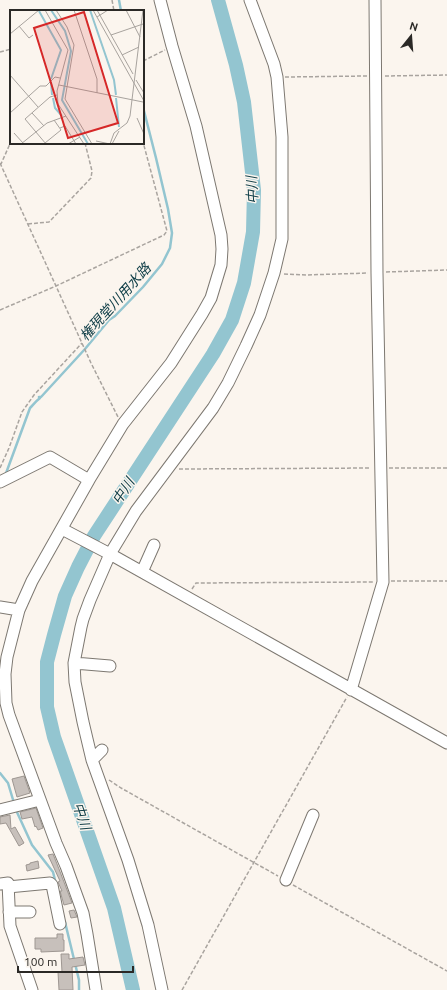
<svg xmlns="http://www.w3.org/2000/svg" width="447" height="990" viewBox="0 0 447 990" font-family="Ubuntu,'Noto Sans JP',sans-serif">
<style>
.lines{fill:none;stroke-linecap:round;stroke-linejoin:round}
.stream{stroke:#93c5d0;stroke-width:2.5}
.river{stroke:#93c5d0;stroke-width:14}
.building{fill:#c7c0bb;stroke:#9e9792}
.minor-casing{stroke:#7d7871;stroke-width:13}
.path{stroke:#a9a49f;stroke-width:1.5;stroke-dasharray:4 2;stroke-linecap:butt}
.minor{stroke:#fff;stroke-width:11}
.labels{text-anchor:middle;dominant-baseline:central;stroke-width:3;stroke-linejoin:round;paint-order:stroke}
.water-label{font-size:14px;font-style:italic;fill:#13414a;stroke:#fbf5ee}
.inset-river{fill:none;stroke:#93c5d0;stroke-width:2}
.inset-road{fill:none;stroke:#a8a39e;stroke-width:1}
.view{fill:#d62828;fill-opacity:0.15;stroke:#d62828;stroke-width:2}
.inset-edge{fill:none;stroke:#2b2926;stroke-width:2}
</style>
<rect width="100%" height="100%" fill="#fbf5ee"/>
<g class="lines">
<path class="stream" d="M119,0L121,11
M5,476L30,408C33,405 36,401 40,398L39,397H41L85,349L109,320L115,316L143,287L162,264L170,248L172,233L168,209L156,158L143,107
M0,773L8,783L14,803
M16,810L32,845L53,872L56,884
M65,922L79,980V990"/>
<path class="river" d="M133,990L114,908L54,737L47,707V662L54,635L65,596L78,567L94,536L213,354L232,320L244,283L253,232L254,190L244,102L236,65L218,0"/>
</g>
<path class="building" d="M24,776L30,793L17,797L12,779Z
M36,808L43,828L38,830L36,826L35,827L32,817L22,819L20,812Z
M10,815L11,829L15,827L24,843L19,846L6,823L0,824V817Z
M53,854L59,869L72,903L64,905L60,891H62L58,882L60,881L48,855Z
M38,861L39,868L27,871L26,865L30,864V863Z
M74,910L77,917L71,918L69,911Z
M57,934H63V940H64V951L41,952V949H35V938H57Z
M61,954H69V959L83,957L85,965L72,967L73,990H59L58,972H62Z"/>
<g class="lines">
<g class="minor-casing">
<path id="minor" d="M0,482L50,457L89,480
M62,529L110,554L447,743
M142,572L154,545
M0,607L19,610
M74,663L110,666
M351,690L383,582L377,273L375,0
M92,760L102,750
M0,810L40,800
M286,880L313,815
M0,884L8,883L10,926L32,990
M8,887L50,883L52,885L60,924
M9,912H30
M96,990L87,934L83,913L66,866L56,843L9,715L6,703L5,674L7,657L19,610L32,581L89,480L123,424L171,363L202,314L211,298L221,265L222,249L221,235L196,126L172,46L160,0
M162,990L148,925L128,860L92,760L83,722L75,682L74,663L81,627L83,619L90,600L110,554L136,511L213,408L228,383L246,346L260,315L274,273L282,239V137L277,77L274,64L250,0"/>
</g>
<path class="path" d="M112,0L114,11
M0,52L11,49
M143,61L165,50
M385,76L447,75
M285,77L367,76
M0,163L91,363L118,417
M0,165L1,164L9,146L11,143
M28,224L49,222L91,178L92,171L85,143
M386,272L447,270
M284,274L306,275L368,273
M0,310L56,286L164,235L167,231L143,142
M0,468L9,448L22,412L34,395L82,343
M389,468H447
M179,469L371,468
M391,581H447
M192,589L196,583L374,582
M109,780L121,788L278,876
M293,885L447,971
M182,990L347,697"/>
<use href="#minor" class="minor"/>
</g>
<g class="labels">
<g class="water-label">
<text transform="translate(252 190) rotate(-93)">中川</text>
<text transform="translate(115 302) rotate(-48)">権現堂川用水路</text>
<text transform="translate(123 491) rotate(-57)">中川</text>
<text transform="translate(82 816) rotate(71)">中川</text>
</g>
</g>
<g transform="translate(10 10)">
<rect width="134" height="134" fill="#fbf5ee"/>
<path class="inset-river" d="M41,0L55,21L61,41L52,90L78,134M80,0L104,70L106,85M29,1L51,40L41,69M41,72L42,85M43,88L45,98L52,106M106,88L109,117"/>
<path class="inset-road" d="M35,0L58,40L47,81L48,94L74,134M46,0L57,17L64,35L55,89L82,134M64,0L87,69V83M83,0L134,91M87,0L123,64M116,0L130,27M87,7L98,0M9,16L19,28L23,25M0,24L29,0M101,25L133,14M112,45L129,37M0,65L28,97M126,70L134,83M49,75L133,92M0,103L30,76H36L45,67L50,68M22,103L34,116M127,108L134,124M50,118L55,116L66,134M4,123L13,133M86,131L100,134M35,133L51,120L44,110M11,134L37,113L56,106M36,134L15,109L40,87L47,85M58,134L70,127M100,134L104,123L117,113L120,106L133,0M102,134L109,121"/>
<path class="view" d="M74,2L108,113L58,128L24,18Z"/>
<rect width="134" height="134" class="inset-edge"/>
</g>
<g transform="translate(411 36) rotate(17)" stroke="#fbf5ee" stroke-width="3" paint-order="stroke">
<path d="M0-3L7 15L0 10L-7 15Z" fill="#2b2926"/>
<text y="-6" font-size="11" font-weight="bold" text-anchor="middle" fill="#2b2926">N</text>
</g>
<path d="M18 966v6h115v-6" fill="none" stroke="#2b2926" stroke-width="2"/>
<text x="24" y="966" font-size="12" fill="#2b2926" stroke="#fbf5ee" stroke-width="3" paint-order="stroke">100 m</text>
</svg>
